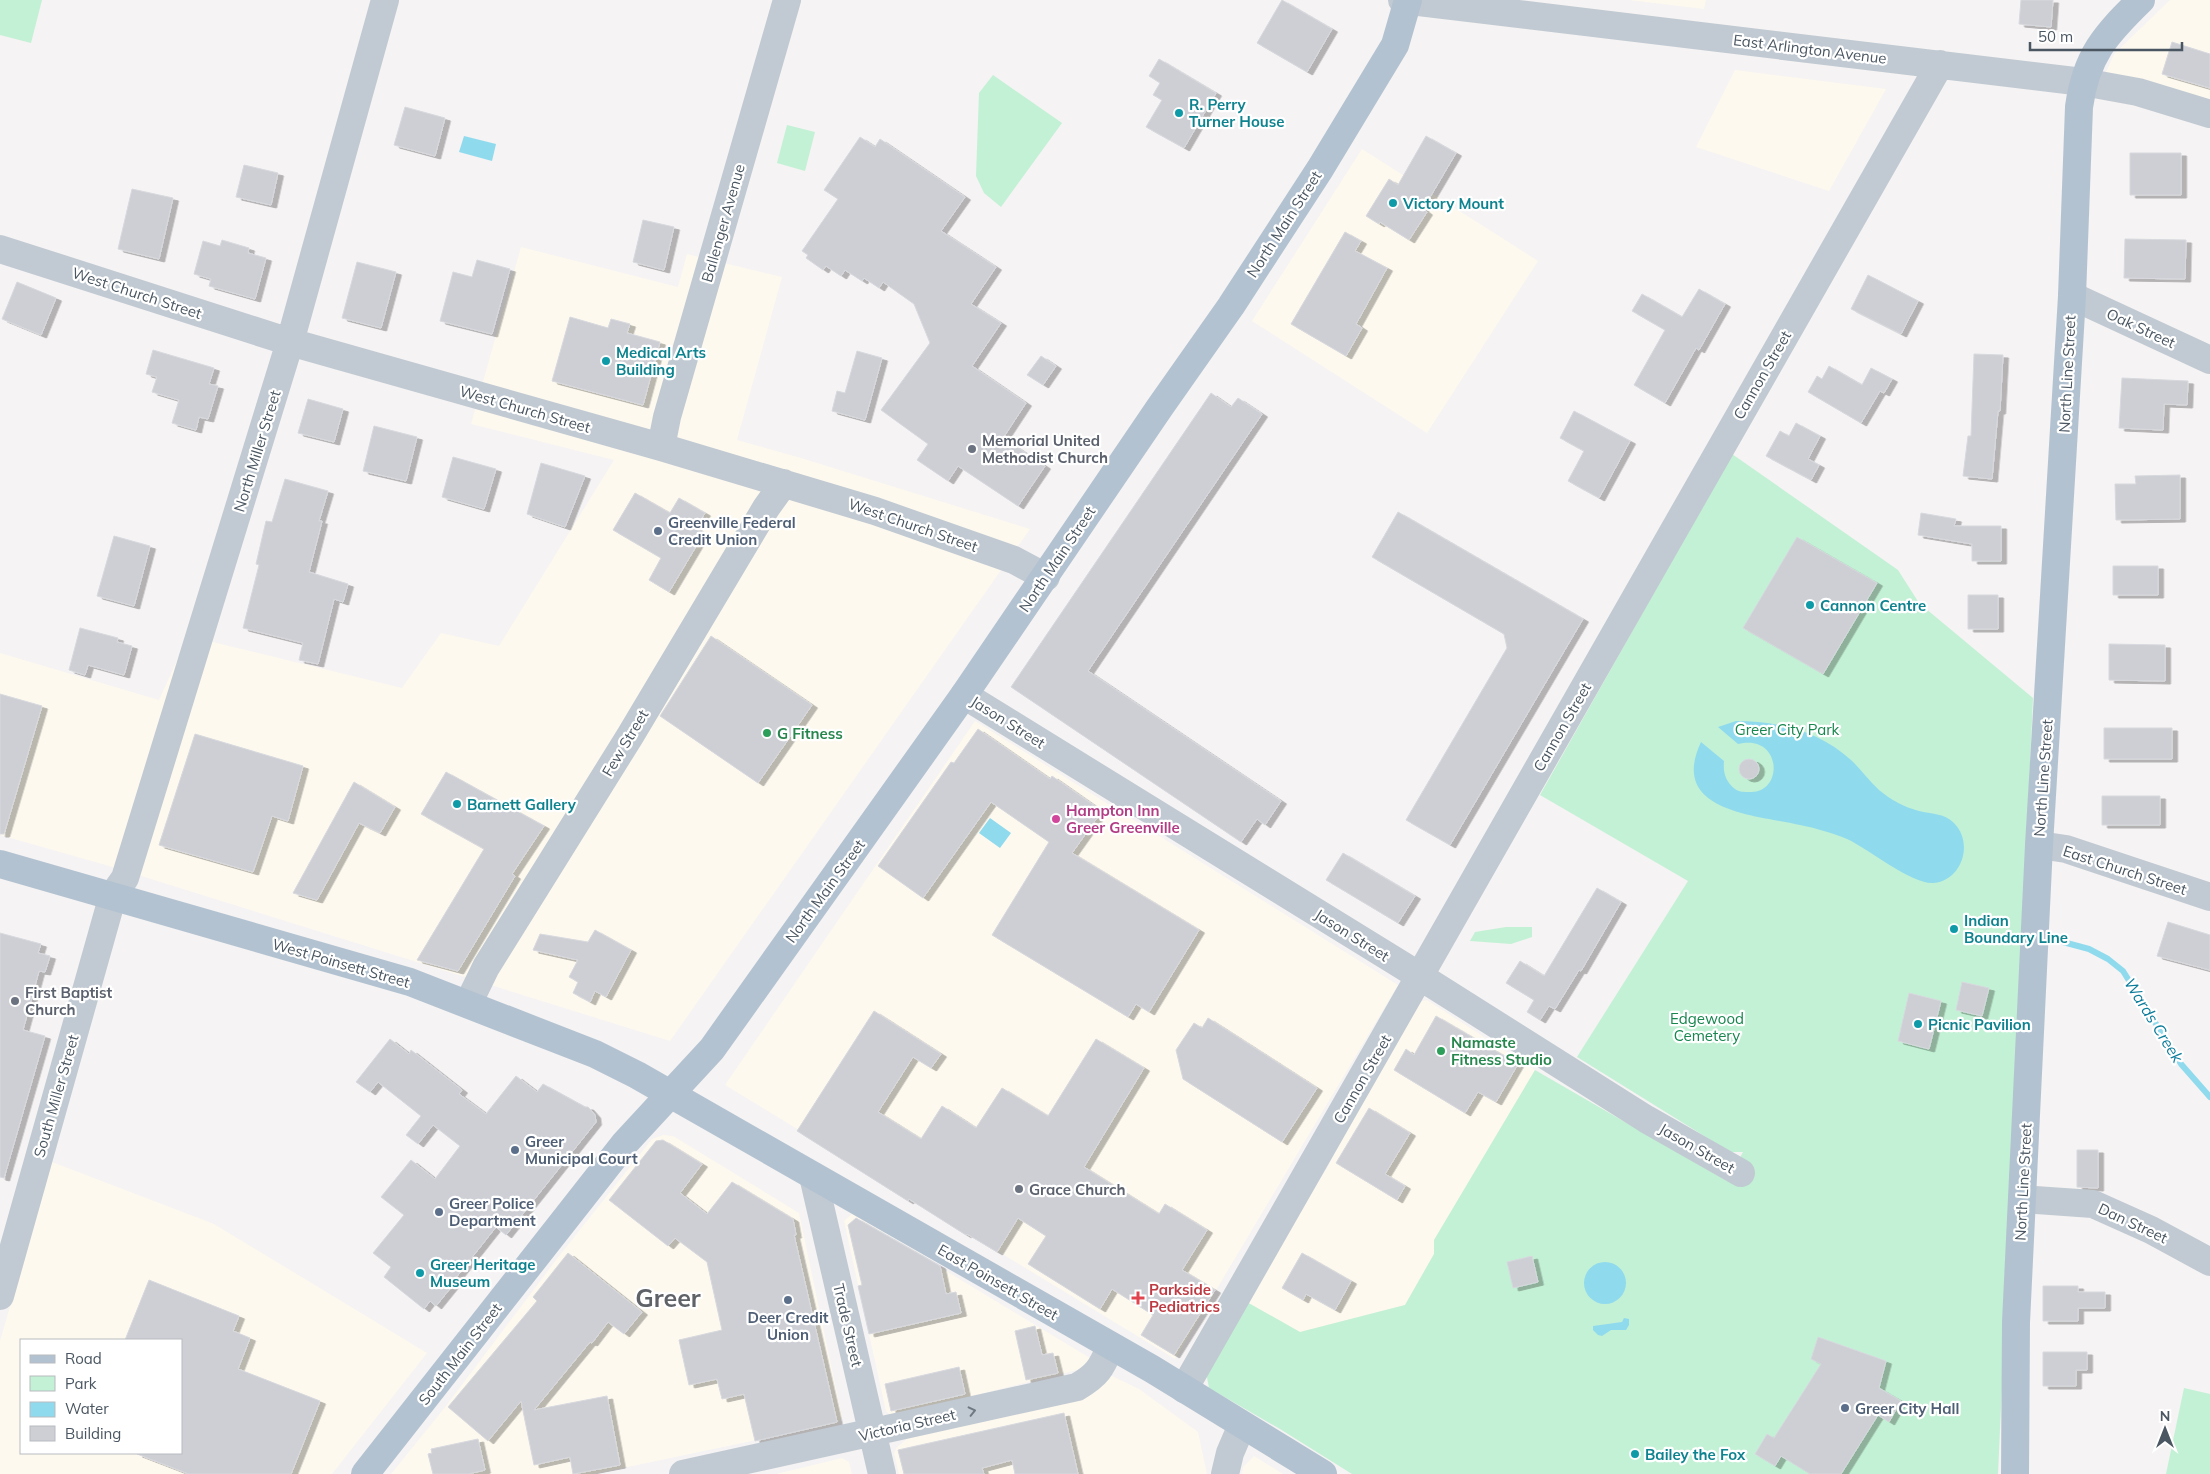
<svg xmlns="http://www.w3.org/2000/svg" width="2210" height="1474" viewBox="0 0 2210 1474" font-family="Mulish,sans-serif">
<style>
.commercial{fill:#fdf9ef;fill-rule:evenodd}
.green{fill:#c3f1d5}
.water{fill:#90daee}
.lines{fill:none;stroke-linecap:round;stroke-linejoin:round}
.stream{stroke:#90daee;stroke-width:6}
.building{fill:#cdcfd5;stroke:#d7d9de;filter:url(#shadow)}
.minor{stroke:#c1cad2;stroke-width:28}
.major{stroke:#b3c2d1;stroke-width:28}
.oneway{stroke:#6e7983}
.culture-dot{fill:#0f9aa8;stroke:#fff;stroke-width:2}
.worship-dot{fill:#6b7280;stroke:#fff;stroke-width:2}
.service-dot{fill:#5c6f8a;stroke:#fff;stroke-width:2}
.leisure-dot{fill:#2e9e5b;stroke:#fff;stroke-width:2}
.hotel-dot{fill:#d1479c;stroke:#fff;stroke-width:2}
.health-dot{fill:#e0444e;stroke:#fff;stroke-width:2}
.labels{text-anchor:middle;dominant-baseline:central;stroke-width:4.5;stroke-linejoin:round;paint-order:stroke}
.street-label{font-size:15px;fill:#4a5661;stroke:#fff}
.culture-label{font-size:15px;font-weight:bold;fill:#0d838f;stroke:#fff;text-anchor:start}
.worship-label{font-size:15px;font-weight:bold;fill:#5b616d;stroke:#fff;text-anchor:start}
.service-label{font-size:15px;font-weight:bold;fill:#4e5e75;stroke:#fff;text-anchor:start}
.park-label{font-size:15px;fill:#17864f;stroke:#fff}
.leisure-label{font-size:15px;font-weight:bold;fill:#27864d;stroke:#fff;text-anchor:start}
.hotel-label{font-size:15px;font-weight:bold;fill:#b23c85;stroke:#fff;text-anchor:start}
.health-label{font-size:15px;font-weight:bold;fill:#be3a42;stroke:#fff;text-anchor:start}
.water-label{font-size:16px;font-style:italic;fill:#0c7c9b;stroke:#fff}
.town-label{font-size:25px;font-weight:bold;fill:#5f6368;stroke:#fff}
</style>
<defs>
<filter id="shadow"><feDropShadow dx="5.5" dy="3" stdDeviation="0" flood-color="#0004"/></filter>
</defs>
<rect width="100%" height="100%" fill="#f5f3f3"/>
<path class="commercial" d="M1629,0H1706L1704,9Z
M2170,0H2210V103L2103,79L2114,54Z
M1735,70L1886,89L1829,191L1696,147Z
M1362,149L1538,261L1427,433L1252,321Z
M521,247L678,287L687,254L782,277L737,440L801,458L1030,529L670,1041L109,866L0,835V653L159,700L188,636L402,688L441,633L499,646L614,460L471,424Z
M975,721L1398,985L1175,1359L725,1085Z
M1427,1000L1535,1070L1434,1240V1254L1405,1305L1300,1332L1245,1301L1327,1168L1414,1003Z
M663,1135L673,1136L799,1213L842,1417L838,1423L594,1474H391L446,1406L556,1260L652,1139Z
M52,1162L214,1224L427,1353L332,1474H0V1341ZM21,1340H181V1453H21Z
M852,1214L1090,1358L1085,1368L891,1416L886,1411L844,1221Z
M1106,1373L1139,1389L1198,1432L1207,1474H899L894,1453L897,1447L908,1438Z
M1254,1456L1283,1474H1242L1243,1467Z
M842,1458L849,1462L852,1474H776Z"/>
<path class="green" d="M0,0H42L31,43L0,35Z
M993,75L1062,123L1001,207L984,193L976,176L979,93Z
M787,125L815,132L805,171L777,163Z
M1732,454L1898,570L1919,603L2033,698L1998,1474H1352L1280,1429L1209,1388L1206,1372L1245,1301L1300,1332L1405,1305L1434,1254V1240L1535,1070L1727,1181L1743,1152H1730L1577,1057L1688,881L1540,795Z
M1506,927H1532V937L1511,944L1470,941L1475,932Z
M2184,1388L2210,1394V1474H2166Z"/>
<path class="water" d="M464,136L496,144L492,161L459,152Z
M1736,721C1778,721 1819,731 1851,760C1861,769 1869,781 1879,790C1891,800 1904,807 1919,811C1931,814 1944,813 1954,823C1974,843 1962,880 1934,883C1912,885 1869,849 1847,839C1833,833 1815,828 1800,825C1756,815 1668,812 1701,742L1724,761C1723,772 1725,781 1735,789C1739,792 1744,792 1749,792C1784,795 1783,733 1738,744L1718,727Z
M990,818L1011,833L1000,848L979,833Z
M1584 1283a21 21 0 1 1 42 0a21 21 0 1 1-42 0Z
M1624,1318L1629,1319V1325L1626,1330H1611L1602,1336L1598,1335L1593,1330V1326L1622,1322Z"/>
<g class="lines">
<path class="stream" d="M2063,942L2089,949L2108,959L2123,971L2181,1064L2210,1097"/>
</g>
<path class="building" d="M1282,0L1332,29L1307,72L1257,43Z
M2021,0H2053L2051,27L2019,24Z
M2172,42L2210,54V88L2162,74Z
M1159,59L1216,93L1184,148L1146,127L1162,100L1153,95L1160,83L1149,76Z
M405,107L445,118L435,156L394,145Z
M1426,136L1456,153L1423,209L1427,212L1409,240L1380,222L1379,224L1366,216L1389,179L1398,185Z
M860,137L875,147L880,139L965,197L941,231L996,267L971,304L1001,323L972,366L1026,403L1003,438L1045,466L1018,506L958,466L948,481L917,460L928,444L881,410L930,343L914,304L883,282L879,288L864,278L862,281L845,270L841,276L826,266L823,270L806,258L808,255L802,251L838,199L824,190Z
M2130,153H2181V195H2130Z
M244,165L278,173L271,205L236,197Z
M132,189L173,198L159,259L118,249Z
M643,220L674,227L664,270L633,262Z
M1345,232L1361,241L1355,251L1387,268L1356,324L1362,328L1346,356L1291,324Z
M2125,239L2186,240L2185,279L2124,278Z
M222,240L249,248L248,253L266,258L255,299L209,286L211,279L194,274L203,241L220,246Z
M477,260L510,269L492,334L440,321L453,272L472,277Z
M357,262L396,272L381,328L342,318Z
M1868,275L1918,301L1901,334L1851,309Z
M17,282L56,298L41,335L2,319Z
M1699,289L1725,304L1699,350L1696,348L1665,403L1634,385L1665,330L1632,311L1642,294L1682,317Z
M570,317L608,328L611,319L630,324L627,333L660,342L643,405L552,381Z
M153,350L214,368L209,384L218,386L208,419L199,417L196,430L172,423L179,400L152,392L157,377L146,374Z
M857,351L882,358L865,420L832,411L837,391L845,393Z
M1974,354L2003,355L2000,411H1998L1992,479L1963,476L1968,436H1971Z
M1041,356L1056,366L1043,385L1027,375Z
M1829,366L1862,385L1871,368L1892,379L1884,393L1880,391L1861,423L1808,392L1817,376L1822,379Z
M2122,378L2188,381L2187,405L2164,404L2163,430L2119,428Z
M1211,393L1231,407L1238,398L1262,414L1088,671L1281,801L1265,825L1257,819L1241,842L1011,687Z
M308,399L343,409L334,442L298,433Z
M1574,411L1630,441L1599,498L1568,481L1584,451L1560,438Z
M1796,423L1820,436L1808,459L1819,465L1811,480L1766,456L1780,431L1789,436Z
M374,426L417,437L406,481L363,471Z
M453,457L496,469L484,509L442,497Z
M541,463L585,476L565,527L527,514Z
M2180,475V519L2116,520L2115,484H2136L2135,476Z
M285,479L328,491L319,521H322L309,572L348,584L343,602L334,599L318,664L299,660L303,643L243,628L259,565L256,564L266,521L272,522Z
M635,493L670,513L679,498L705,513L696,528L704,533L669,592L649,580L661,558L613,530Z
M1398,512L1583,619L1450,845L1406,820L1507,648L1504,634L1372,557Z
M1921,513L1956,519L1954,526H2001V561H1972V544L1918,535Z
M114,536L150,546L134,606L97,596Z
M1797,537L1877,583L1823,674L1743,628Z
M2113,566H2158V595H2113Z
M1968,595H1998V629H1968Z
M80,628L118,638L117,642L132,646L124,675L88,665L85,675L69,670Z
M711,636L812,705L758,783L660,716Z
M2109,644L2165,645V681L2109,680Z
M0,694L42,706L4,834H0Z
M2104,728H2172V759H2104Z
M978,729L1050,779L1052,776L1102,811L1072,853L1199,930L1149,1012L1136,1004L1128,1017L992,935L1049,842L991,802L923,898L878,866L951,762L954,763Z
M195,734L303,766L288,821L272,816L253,872L159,845Z
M1739 769a10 10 0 1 1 20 0a10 10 0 1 1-20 0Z
M446,772L544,826L512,874L515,876L458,971L417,960L484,849L421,814Z
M354,782L395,807L380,833L359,823L317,900L293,893Z
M2102,796H2160V825H2102Z
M1343,853L1415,896L1398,923L1326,880Z
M1597,888L1621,902L1581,971L1579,970L1555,1009L1549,1006L1540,1020L1527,1012L1534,1000L1506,983L1520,961L1544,976Z
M2168,922L2210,935V970L2157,956Z
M595,930L631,950L606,997L595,991L590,1002L573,993L578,982L569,977L578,960L533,950L540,934L588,942Z
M0,933L41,944L38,953L50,956L45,972L39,971L23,1030L45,1036L4,1178L0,1177Z
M1962,982L1989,988L1982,1016L1956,1010Z
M1909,993L1941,1001L1929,1049L1898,1041Z
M874,1011L941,1054L931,1068L913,1057L878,1112L921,1139L942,1106L976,1128L1002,1088L1048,1116L1096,1039L1144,1068L1084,1167L1159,1214L1165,1204L1207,1230L1182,1270L1215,1290L1174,1355L1141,1335L1153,1315L1112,1289L1100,1309L1028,1264L1046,1236L1018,1218L997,1252L967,1234L966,1235L909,1199L908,1201L797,1131Z
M1436,1016L1518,1064L1496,1102L1478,1092L1465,1113L1394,1070L1406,1049L1414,1055Z
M1208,1018L1317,1088L1282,1142L1183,1079L1176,1050L1194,1023L1202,1028Z
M390,1039L409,1054L411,1050L462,1090L459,1094L486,1114L516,1076L537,1092L543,1084L585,1107H588L595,1115L596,1122L506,1235L496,1227L451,1284L453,1285L436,1306L430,1301L424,1309L384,1277L391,1267L373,1253L404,1215L381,1197L411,1160L435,1179L460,1146L433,1125L418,1144L406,1135L421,1116L378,1082L370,1092L356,1082Z
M1369,1108L1410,1133L1385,1174L1405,1186L1397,1200L1336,1163Z
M663,1140L702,1164L680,1193L707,1214L732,1182L793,1219L796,1235H794L837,1422L755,1441L744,1394L722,1399L717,1379L689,1385L679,1340L722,1330L707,1262L675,1238L668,1246L609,1200L656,1141Z
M2077,1150H2098V1188L2077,1187Z
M856,1218L940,1266L946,1294L956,1292L961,1313L869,1334L858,1286L862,1285L848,1225Z
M568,1253L642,1312L624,1334L608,1322L592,1343L590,1342L534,1410L607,1396L620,1465L573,1474L570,1457L534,1465L521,1401L488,1441L448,1407L537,1301L533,1297Z
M1302,1253L1351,1281L1335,1310L1306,1294L1303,1300L1282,1288Z
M1532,1256L1538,1282L1513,1288L1507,1262Z
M149,1280L239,1316L233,1331L250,1338L238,1369L320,1401L291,1474H189L137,1454L181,1453V1340H125Z
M2043,1286H2078V1292H2105V1308H2078V1321H2043Z
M1035,1326L1042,1355L1053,1353L1058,1373L1026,1380L1015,1331Z
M1818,1337L1886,1361L1879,1388L1901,1401L1889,1422L1878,1415L1841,1474H1810L1781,1456L1775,1466L1755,1454L1767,1434L1774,1438L1821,1364L1811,1359Z
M2043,1352H2087V1370H2076V1386H2043Z
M959,1367L965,1394L891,1411L885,1384Z
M1064,1413L1078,1474H1015L1012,1460L982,1468L984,1474H904L898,1450Z
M478,1439L485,1470L468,1474H433L428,1454L432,1453L431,1449Z"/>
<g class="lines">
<path class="minor" d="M1402,0L2083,82L2138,92L2210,114
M0,249L290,342L661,447L875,511L1014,560L1046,577
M2072,296L2210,360
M661,447L667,417L787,0
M964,695L1405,967L1646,1119L1741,1173
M2039,845L2066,849L2210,897
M468,1004L486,967L630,736L766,508L784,483
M813,1176L882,1474
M2022,1199L2093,1204L2151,1230L2210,1262
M0,1296L113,895L125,878L290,342L385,0
M1184,1389L1940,64
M683,1474L1077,1387C1098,1375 1101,1368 1111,1346
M1225,1474L1230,1453L1242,1425"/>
<path class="major" d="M0,864L410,982L595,1054L637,1075L1152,1369L1323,1474
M365,1474L625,1143L712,1049L964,695L1160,407L1231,306L1320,169L1395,45L1408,0
M2015,1474L2016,1322L2039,845L2072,296L2079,107C2086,56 2105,35 2141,0"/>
</g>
<defs><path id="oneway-chevron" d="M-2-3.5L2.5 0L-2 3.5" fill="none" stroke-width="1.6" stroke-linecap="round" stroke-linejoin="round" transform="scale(1.25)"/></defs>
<use class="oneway" href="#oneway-chevron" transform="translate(972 1411) rotate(-13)"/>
<g class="culture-dot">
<circle cx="1179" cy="113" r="5"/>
<circle cx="1393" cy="203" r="5"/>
<circle cx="606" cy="361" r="5"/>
<circle cx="1810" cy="605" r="5"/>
<circle cx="457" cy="804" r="5"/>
<circle cx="1954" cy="929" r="5"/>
<circle cx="1918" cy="1024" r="5"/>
<circle cx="420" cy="1273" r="5"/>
<circle cx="1635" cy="1454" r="5"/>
</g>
<g class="worship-dot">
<circle cx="972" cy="449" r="5"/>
<circle cx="15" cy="1001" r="5"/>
<circle cx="1019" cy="1189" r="5"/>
</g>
<g class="service-dot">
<circle cx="658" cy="531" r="5"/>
<circle cx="515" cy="1150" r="5"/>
<circle cx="439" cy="1212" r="5"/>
<circle cx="788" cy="1300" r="5"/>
<circle cx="1845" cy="1408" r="5"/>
</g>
<g class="leisure-dot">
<circle cx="767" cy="733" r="5"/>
<circle cx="1441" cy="1051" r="5"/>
</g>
<circle class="hotel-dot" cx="1056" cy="819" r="5"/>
<path class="health-dot" d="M1135.5 1290.5h5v5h5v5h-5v5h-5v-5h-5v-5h5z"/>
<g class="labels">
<g class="street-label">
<text transform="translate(1810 49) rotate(7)">East Arlington Avenue</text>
<text transform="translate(723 223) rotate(-74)">Ballenger Avenue</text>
<text transform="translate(1284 224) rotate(-57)">North Main Street</text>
<text transform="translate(137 293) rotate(18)">West Church Street</text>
<text transform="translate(2141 328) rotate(25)">Oak Street</text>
<text transform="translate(2067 374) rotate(-87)">North Line Street</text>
<text transform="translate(1762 375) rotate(-60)">Cannon Street</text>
<text transform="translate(525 409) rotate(16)">West Church Street</text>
<text transform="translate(257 451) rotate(-73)">North Miller Street</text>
<text transform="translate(913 525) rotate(19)">West Church Street</text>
<text transform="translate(1057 559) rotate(-56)">North Main Street</text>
<text transform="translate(1008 722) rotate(32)">Jason Street</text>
<text transform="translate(1562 727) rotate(-60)">Cannon Street</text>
<text transform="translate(625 743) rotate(-59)">Few Street</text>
<text transform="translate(2043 778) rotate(-86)">North Line Street</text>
<text transform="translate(2125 870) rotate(18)">East Church Street</text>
<text transform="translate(825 891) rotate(-54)">North Main Street</text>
<text transform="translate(1352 935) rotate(32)">Jason Street</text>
<text transform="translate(341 963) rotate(16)">West Poinsett Street</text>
<text transform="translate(1362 1079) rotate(-60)">Cannon Street</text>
<text transform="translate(56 1096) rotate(-74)">South Miller Street</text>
<text transform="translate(1697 1148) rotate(30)">Jason Street</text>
<text transform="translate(2023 1182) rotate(-87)">North Line Street</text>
<text transform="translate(2133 1223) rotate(25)">Dan Street</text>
<text transform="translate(998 1282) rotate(30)">East Poinsett Street</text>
<text transform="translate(848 1325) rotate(77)">Trade Street</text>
<text transform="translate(460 1354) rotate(-52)">South Main Street</text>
<text transform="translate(907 1425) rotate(-13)">Victoria Street</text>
</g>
<g class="culture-label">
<text x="1189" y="104">R. Perry<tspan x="1189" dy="17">Turner House</tspan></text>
<text x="1403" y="203">Victory Mount</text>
<text x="616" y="352">Medical Arts<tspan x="616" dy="17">Building</tspan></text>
<text x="1820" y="605">Cannon Centre</text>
<text x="467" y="804">Barnett Gallery</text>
<text x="1964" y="920">Indian<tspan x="1964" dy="17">Boundary Line</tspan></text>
<text x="1928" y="1024">Picnic Pavilion</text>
<text x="430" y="1264">Greer Heritage<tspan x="430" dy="17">Museum</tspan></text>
<text x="1645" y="1454">Bailey the Fox</text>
</g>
<g class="worship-label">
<text x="982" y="440">Memorial United<tspan x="982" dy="17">Methodist Church</tspan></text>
<text x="25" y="992">First Baptist<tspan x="25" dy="17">Church</tspan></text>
<text x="1029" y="1189">Grace Church</text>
</g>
<g class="service-label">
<text x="668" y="522">Greenville Federal<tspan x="668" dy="17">Credit Union</tspan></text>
<text x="525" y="1141">Greer<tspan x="525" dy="17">Municipal Court</tspan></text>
<text x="449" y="1203">Greer Police<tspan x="449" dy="17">Department</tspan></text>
<text x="788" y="1317" text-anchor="middle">Deer Credit<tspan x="788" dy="17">Union</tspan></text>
<text x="1855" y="1408">Greer City Hall</text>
</g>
<g class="park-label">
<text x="1787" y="729">Greer City Park</text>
<text x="1707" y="1018">Edgewood<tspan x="1707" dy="17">Cemetery</tspan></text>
</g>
<g class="leisure-label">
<text x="777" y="733">G Fitness</text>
<text x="1451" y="1042">Namaste<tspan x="1451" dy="17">Fitness Studio</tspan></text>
</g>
<g class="hotel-label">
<text x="1066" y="810">Hampton Inn<tspan x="1066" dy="17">Greer Greenville</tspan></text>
</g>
<g class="health-label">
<text x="1149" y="1289">Parkside<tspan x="1149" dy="17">Pediatrics</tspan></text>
</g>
<g class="water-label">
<text transform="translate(2154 1020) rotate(58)">Wards Creek</text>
</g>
<g class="town-label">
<text x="668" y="1297">Greer</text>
</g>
</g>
<rect x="20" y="1339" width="162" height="115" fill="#ffffff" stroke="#b7bbc0"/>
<rect x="30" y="1355" width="25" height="8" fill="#b3c2d1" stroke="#b7bbc0"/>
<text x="65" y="1364" font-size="15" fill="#4a5661">Road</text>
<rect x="30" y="1376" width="25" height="15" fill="#c3f1d5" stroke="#b7bbc0"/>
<text x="65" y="1389" font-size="15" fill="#4a5661">Park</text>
<rect x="30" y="1402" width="25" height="15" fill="#90daee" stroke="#b7bbc0"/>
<text x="65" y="1414" font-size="15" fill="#4a5661">Water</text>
<rect x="30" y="1426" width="25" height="15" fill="#cdcfd5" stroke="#b7bbc0"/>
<text x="65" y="1439" font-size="15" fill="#4a5661">Building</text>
<g transform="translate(2165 1429)" stroke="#ffffff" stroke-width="4" paint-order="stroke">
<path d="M0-4L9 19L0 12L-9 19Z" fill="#4a5661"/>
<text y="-8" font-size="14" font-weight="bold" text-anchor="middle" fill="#4a5661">N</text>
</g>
<path d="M2030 42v8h152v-8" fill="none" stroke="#4a5661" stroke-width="2.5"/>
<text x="2038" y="42" font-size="15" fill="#4a5661" stroke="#ffffff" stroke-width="4" paint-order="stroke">50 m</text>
</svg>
